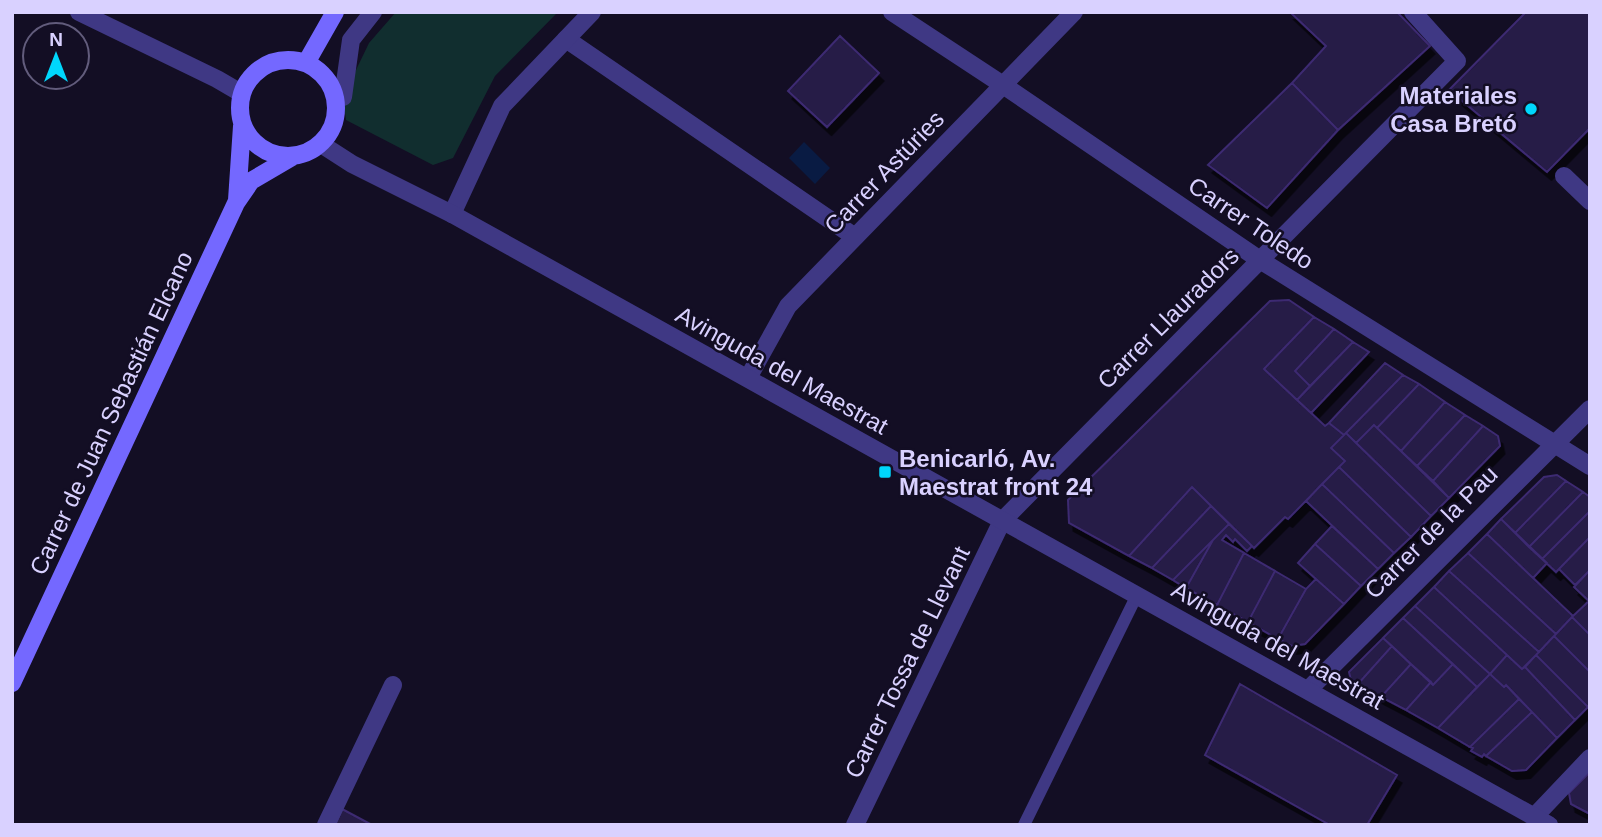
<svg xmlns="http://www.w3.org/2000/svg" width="1602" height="837" viewBox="0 0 1602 837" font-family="Arial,sans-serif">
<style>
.green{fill:#112e2f}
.water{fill:#091b43}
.building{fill:#251a46;stroke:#3d2b72;stroke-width:2;filter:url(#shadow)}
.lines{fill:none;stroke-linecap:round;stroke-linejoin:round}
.service{stroke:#3f3884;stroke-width:12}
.pedestrian{stroke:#3f3884;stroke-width:18}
.minor{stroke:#3f3884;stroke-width:18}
.tertiary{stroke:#3f3884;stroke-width:18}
.secondary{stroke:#7468ff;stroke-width:18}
.poi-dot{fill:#00d7fc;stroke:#130e24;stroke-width:2.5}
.labels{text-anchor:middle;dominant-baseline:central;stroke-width:5;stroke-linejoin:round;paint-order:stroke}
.poi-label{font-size:24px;font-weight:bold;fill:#d9d1ff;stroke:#130e24;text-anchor:end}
.street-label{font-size:24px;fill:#d9d1ff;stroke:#130e24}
</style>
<defs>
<filter id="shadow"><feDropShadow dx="4.5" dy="8" stdDeviation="0" flood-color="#0009"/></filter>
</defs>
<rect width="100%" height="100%" fill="#130e24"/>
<path class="green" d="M396,12H558L495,76L453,158L433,165L346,120L343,97L369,43Z"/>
<path class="water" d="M804,142L830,168L815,184L789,158Z"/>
<path class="building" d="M1290,12H1397L1430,46L1338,130L1292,83L1326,46Z
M1526,12H1590V128L1547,172L1449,90Z
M840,36L879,73L827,127L788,91Z
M1292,83L1338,130L1267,208L1208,165Z
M1289,300L1314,317L1264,369L1325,426L1329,423L1344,435L1331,448L1345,461L1339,467L1288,519L1285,517L1254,548L1192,487L1129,556L1069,523L1068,500L1270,301Z
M1314,317L1334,329L1295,371L1310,386L1297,400L1264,369Z
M1334,329L1353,342L1310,386L1295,371Z
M1353,342L1369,352L1311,413L1297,400Z
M1385,363L1403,375L1344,435L1329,423Z
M1403,375L1419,384L1377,428L1374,425L1356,443L1346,433Z
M1419,384L1445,402L1401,451L1377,428Z
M1445,402L1465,415L1417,466L1401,451Z
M1465,415L1483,426L1433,481L1417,466Z
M1374,425L1449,498L1431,516L1356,443Z
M1483,426L1498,436L1500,446L1449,498L1433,481Z
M1346,433L1431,516L1411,537L1339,467L1345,461L1331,448Z
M1339,467L1411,537L1394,553L1322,484Z
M1557,475L1566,481L1515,533L1501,519L1544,477Z
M1566,481L1583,492L1529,547L1515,533Z
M1322,484L1394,553L1378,569L1306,501Z
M1192,487L1211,506L1152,568L1129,556Z
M1583,492L1590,497V511L1542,559L1529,547Z
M1211,506L1229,524L1173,580L1152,568Z
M1590,511V537L1556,572L1542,559Z
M1501,519L1547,563L1533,578L1487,534Z
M1229,524L1252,546L1247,551L1235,539L1233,542L1226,535L1222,540L1244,553L1217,605L1186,588L1213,540Z
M1332,526L1378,569L1361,586L1315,544Z
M1487,534L1573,616L1556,634L1468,553Z
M1590,537V570L1575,585L1559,569Z
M1213,540L1186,588L1173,580Z
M1315,544L1361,586L1344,604L1298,563Z
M1244,553L1275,571L1248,622L1217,605Z
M1468,553L1556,634L1539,652L1449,571Z
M1590,570V600L1589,601L1574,587Z
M1275,571L1306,589L1278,639L1248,622Z
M1449,571L1539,652L1522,669L1434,587Z
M1316,579L1344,604L1305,644L1292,646L1278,639L1306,589Z
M1434,587L1507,655L1490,674L1415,606Z
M1589,601L1590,602V635L1572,617Z
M1415,606L1490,674L1477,687L1403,618Z
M1572,617L1590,635V672L1554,636Z
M1403,618L1453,664L1433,685L1383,638Z
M1554,636L1590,672V705L1588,707L1536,655Z
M1383,638L1392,646L1358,684L1351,680L1349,672Z
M1392,646L1411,664L1381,697L1358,684Z
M1507,655L1522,669L1525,667L1575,720L1557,738L1506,685L1504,687L1490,674Z
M1536,655L1588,707L1575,720L1525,667Z
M1411,664L1431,682L1406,710L1381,697Z
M1453,664L1477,687L1438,728L1406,710L1431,682L1433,685Z
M1490,674L1504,687L1506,685L1519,699L1470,747L1438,728Z
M1240,684L1397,775L1367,825H1330L1205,755Z
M1519,699L1532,712L1486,756L1484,754L1482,757L1471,751L1473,748L1470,747Z
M1532,712L1557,738L1526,770L1512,771L1486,756Z
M1590,772V814L1571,804L1569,793Z
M342,809L372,825H335Z"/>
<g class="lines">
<path class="service" d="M1024,825L1137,595"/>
<path class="pedestrian" d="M566,39L855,237
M343,97L351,40L373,12"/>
<path class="minor" d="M79,12L217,79L241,93
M892,12L1003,85L1260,260L1590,466
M1564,176L1590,201
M452,214L502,106L592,12
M748,378L788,306L1074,12
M1308,690L1590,409
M1535,816L1590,758
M326,825L393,685
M855,825L1002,521L1457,61L1413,12"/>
<path class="tertiary" d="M321,144L352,164L452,214L1549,825"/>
<path class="secondary" d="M240 108a48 48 0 1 1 96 0a48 48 0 1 1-96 0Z
M306,63L335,12
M237,200L242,126
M12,683L236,203L251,181L292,157"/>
</g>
<g class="poi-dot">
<circle cx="1531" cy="109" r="7"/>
<rect x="878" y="465" width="14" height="14" rx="3.5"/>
</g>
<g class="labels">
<g class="poi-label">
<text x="1517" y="95">Materiales<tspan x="1517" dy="28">Casa Bretó</tspan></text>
<text x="899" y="458" text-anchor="start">Benicarló, Av.<tspan x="899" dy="28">Maestrat front 24</tspan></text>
</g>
<g class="street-label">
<text transform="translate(884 172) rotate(-46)">Carrer Astúries</text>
<text transform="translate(1251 223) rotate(34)">Carrer Toledo</text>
<text transform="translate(1168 318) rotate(-45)">Carrer Llauradors</text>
<text transform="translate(782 370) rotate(29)">Avinguda del Maestrat</text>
<text transform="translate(111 413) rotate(-65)">Carrer de Juan Sebastián Elcano</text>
<text transform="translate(1431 532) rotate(-45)">Carrer de la Pau</text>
<text transform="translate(1278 645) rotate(29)">Avinguda del Maestrat</text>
<text transform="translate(907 662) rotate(-64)">Carrer Tossa de Llevant</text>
</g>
</g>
<rect width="1602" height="837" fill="none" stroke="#d9d1ff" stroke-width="28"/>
<g transform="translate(56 56)"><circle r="33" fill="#130e24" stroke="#625c7c" stroke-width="2"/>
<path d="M0-5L12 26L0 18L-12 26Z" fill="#00d7fc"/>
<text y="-10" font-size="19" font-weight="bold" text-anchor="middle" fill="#d9d1ff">N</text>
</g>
</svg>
